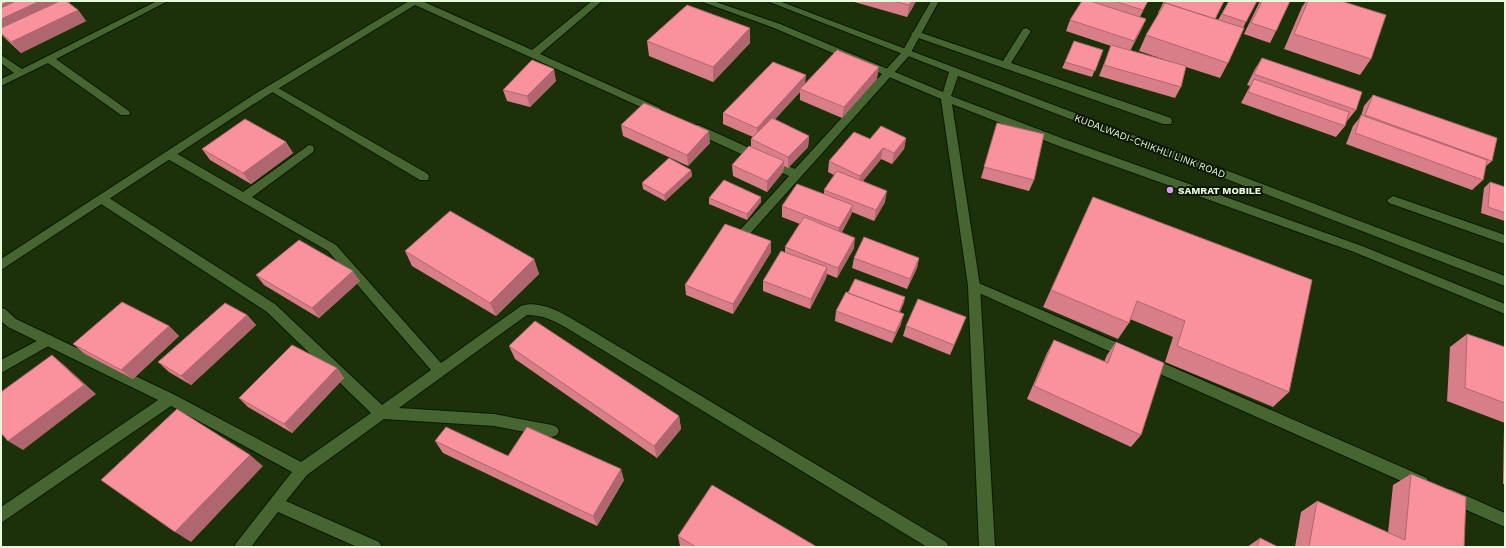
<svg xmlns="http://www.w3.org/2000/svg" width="1506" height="548" viewBox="0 0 1506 548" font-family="'Work Sans',sans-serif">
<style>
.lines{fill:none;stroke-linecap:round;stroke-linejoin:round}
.lane-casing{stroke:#091800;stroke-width:2}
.street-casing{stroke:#091800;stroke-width:2}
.secondary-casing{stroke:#091800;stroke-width:2}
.lane{fill:#466530;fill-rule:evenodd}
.street{fill:#466530;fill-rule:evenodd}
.secondary{fill:#466530;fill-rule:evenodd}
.wall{fill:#d77e88}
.shaded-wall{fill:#af666f}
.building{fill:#fa929e;stroke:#af666f}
.poi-dot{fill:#d89bf8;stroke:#0b1703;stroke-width:1.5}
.labels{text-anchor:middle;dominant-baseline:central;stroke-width:4;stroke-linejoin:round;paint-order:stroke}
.street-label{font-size:10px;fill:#e8fadd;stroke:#0b1703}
.poi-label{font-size:10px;font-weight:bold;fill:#e8fadd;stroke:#0b1703;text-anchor:start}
</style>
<rect width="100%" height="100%" fill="#1c3109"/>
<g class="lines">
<g class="lane-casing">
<path id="lane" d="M157,1H168L56,59L129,111L130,113L129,115H121L48,63L1,86V79L14,73L1,63V55L22,69Z
M1026,28L1031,31L1011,63L1171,118L1172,121L1171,124H1163L913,36L911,34L913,32H919L1003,61L1023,29Z
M273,85L428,174L429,177L428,180H420L269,90L268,88Z
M309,145L313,146L314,149L313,152L252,197L336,245L441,363L521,306C538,300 559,311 574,320L946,542L949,547H927L565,327C553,320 542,315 527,315L399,408L494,414L552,425L557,427L559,431L557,435L552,437L494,426L384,419L307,475L286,501L379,542L382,547H357L278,512L251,547H234L237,542L292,472L171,406L1,523V507L158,400L8,327L1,321V308L5,309L16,319L175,395L301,462L371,413L267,312L98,202L96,199L98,196H106L275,304L382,405L431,370L328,251L166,158L165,155L170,151L174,152L243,192Z
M1393,196L1505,235V244L1389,203L1387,200Z
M974,281L1132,349L1133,353L1132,357L1127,359L1122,357L970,289L968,286L970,283Z
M1147,356L1427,478L1429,483L1427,488L1422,490L1417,488L1142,366L1141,362L1142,358Z
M1451,489L1505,513V527L1446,501L1444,496L1446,491Z"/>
</g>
<g class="street-casing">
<path id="street" d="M409,1H422L532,50L592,1H602L540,54L660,108L661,110L660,112H652L415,5L263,98L1,270V259L255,94Z
M931,1H939L909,56L748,236H740L738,233L740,230L789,176L691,131L690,128L691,125H699L795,169L902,52Z
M48,335L52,336L54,340L52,344L1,373V360Z"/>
</g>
<g class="secondary-casing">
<path id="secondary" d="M700,1H713L780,24L943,92L949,72L767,1H779L1505,276V286L958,76L951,96L1064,139L1362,246L1505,304V314L1354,252L1056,145L952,104L980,286L995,547H979L968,286L941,99L774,28Z"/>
</g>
<use href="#lane" class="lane"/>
<use href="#street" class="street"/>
<use href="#secondary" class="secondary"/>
</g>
<path class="wall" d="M1,1L70,2L69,3L78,10L86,21L21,53L8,41L1,34Z
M851,1H916L915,3L907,17Z
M1082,1H1148L1140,17L1146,19L1141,30L1130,51L1174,63L1139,51L1146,35L1159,13H1158L1164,1H1224L1215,19L1218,20L1229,1L1246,22L1243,28L1228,63L1220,78L1186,67L1181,87L1175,98L1099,76L1111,46L1066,31L1070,20Z
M1260,1H1290L1276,31L1270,43L1244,34Z
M1306,1H1341L1371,59L1360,75L1284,49L1302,7Z
M647,41L750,43L713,82L649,56Z
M1103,50L1092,77L1062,68L1065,62Z
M1262,58L1356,110L1347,121H1346L1345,126L1336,137L1241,103L1250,86L1247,85L1255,69Z
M877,79L842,118L800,100V92L775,119L809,136L808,147L788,168L784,166L783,172L767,192L733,176L732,165L751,147V139L753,137L723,124V113L805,83Z
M556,81L530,107L507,101L503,90Z
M1373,95L1492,161L1485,167L1483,180L1472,190L1346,144L1353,126L1361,116L1364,106Z
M997,123L1034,180L1029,191L981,178Z
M621,125L710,143L688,166L623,136Z
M906,138L904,149L892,164L881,159L863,181L885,202L874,221L852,212L851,215L842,232L854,248L837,278L827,274L826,278L810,309L763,291V281L785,252V247L800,224L782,217V206L824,194V190L834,175L828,172L829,161L870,139Z
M286,142L293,153L251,184L210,160L202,149Z
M691,170L692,176L665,201L643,189L642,183Z
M1490,182L1505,187V221L1481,213L1484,188Z
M1093,197L1289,392L1273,407L1165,362L1173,337L1130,319L1129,323L1118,339L1043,307Z
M709,198L761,202L747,220L709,204Z
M405,251L534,259L539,274L496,316L412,266Z
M771,252L733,314L686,295L685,285Z
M854,258H919L917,268L907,289L852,268Z
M256,275L360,281L319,318L264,285Z
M848,293L905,297L900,312L901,324L892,343L835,321L836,311Z
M247,315L256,325L191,385L169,372L158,362Z
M966,317L950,355L903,336L906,326Z
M169,326L179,336L133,379L85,354L73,344Z
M1467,334L1505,347V423L1447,401L1450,347Z
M1054,340L1104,362L1107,355L1116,342L1141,435L1131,447L1027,399L1047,353Z
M509,346L679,416L681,429L657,458L515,359Z
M337,368L344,378L292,433L248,407L239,398Z
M1505,427V484H1503L1504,428Z
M435,441L508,456L624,480L597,526L443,453Z
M1411,474L1464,547H1295L1301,512L1317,501L1388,533L1393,485Z
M678,536L817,547H682L680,546Z
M1260,538L1278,547H1247Z"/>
<path class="shaded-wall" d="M10,1H69L70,2L4,33L1,29V5Z
M912,1H916L915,3L907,17L909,5Z
M78,10L86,21L21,53L11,42Z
M1146,19L1141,30L1129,53L1134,41Z
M750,28V43L713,82V67Z
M879,67L877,79L842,118L844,107Z
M554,69L556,81L530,107L527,96Z
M806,75L805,86L800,89V92L757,139V128Z
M709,131L710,143L688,166L687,155Z
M809,136L808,147L788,168V157Z
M906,138L904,149L892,164L894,153Z
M286,142L293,153L251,184L243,173Z
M883,148L881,159L858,187L860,176Z
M784,161L783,172L767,192V181Z
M691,170L692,176L665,201L664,195Z
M887,191L885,202L874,221L876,210Z
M761,197V202L747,220V214Z
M853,205L851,215L838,239L839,228Z
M855,238L854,248L837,278L838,268Z
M771,241V252L733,314V304Z
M919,258L917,268L907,289L910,279Z
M534,259L539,274L496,316L490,303Z
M827,267L826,278L810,309L811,299Z
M353,271L360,281L319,318L312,308Z
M905,297L904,303L897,319L899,313Z
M904,314L901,324L892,343L895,333Z
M247,315L256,325L191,385L181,376Z
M966,317L962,327L950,355L954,345Z
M169,326L179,336L133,379L121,370Z
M52,355L64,365L96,394L23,450L8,441Z
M337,368L344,378L292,433L284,424Z
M679,416L681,429L657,458L654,446Z
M250,455L263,466L191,542L175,532Z
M621,469L624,480L597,526L593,516Z"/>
<path class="building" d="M1,1H10L1,5Z
M16,1H40L1,19V8Z
M60,1H66L78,10L11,42L1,33V28Z
M893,1H912L909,5Z
M1082,1H1090L1146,19L1134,41L1070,20Z
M1114,1H1148L1143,10Z
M1164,1H1224L1215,19L1163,2Z
M1229,1H1257L1246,22L1222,14Z
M1262,1H1290L1276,31L1251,23Z
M1308,1H1341L1386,15L1371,59L1294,34Z
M1165,3L1244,28L1228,63L1146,35Z
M687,5L750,28L713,67L647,41Z
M1074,41L1103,50L1095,71L1065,62Z
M1111,45L1186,66L1181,87L1104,65Z
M837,50L879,67L844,107L800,89Z
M1262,58L1362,92L1356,110L1254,74Z
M532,60L554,69L527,96L503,90Z
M773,62L806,75L757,128L723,113Z
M1254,79L1349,112L1345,126L1248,92Z
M1373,95L1497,138L1492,161L1365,115Z
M644,103L709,131L687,155L621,125Z
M1361,115L1487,160L1483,180L1355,133Z
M772,118L809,136L788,157L751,139Z
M245,119L286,142L243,173L202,149Z
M997,123L1044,134L1034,180L984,167Z
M881,126L906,138L894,153L883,148L860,176L829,161L854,132L870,139Z
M749,146L784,161L767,181L732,165Z
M669,158L691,170L664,195L642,183Z
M837,171L887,191L876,210L824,190Z
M724,180L761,197L747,214L709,198Z
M1490,182L1505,187V213L1488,207Z
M797,184L853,205L839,228L782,206Z
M1093,197L1312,280L1289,392L1177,346L1185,321L1137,301L1129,323L1051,290Z
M450,211L534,259L490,303L405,251Z
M804,217L855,238L838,268L785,247Z
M725,224L771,241L733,304L685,285Z
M864,237L919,258L910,279L854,258Z
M299,240L353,271L312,308L256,275Z
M781,251L827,267L811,299L763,281Z
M855,279L905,297L899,312L848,293Z
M846,292L904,314L895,333L836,311Z
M918,299L966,317L954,345L906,326Z
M122,302L169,326L121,370L73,344Z
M225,303L247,315L181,376L158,362Z
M535,321L679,416L654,446L509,346Z
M1467,334L1505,347V403L1465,388Z
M1054,340L1108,363L1116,342L1164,363L1141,435L1034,386Z
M292,345L337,368L284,424L239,398Z
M52,355L84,385L8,441L1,433V392Z
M177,409L250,455L175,532L101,480Z
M446,427L508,456L527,427L621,469L593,516L435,441Z
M1411,474L1466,497L1464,547H1309L1317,501L1405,540Z
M712,485L817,547H696L678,536Z
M1260,538L1278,547H1257Z"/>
<circle class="poi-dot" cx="1170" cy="190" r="4"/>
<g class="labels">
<g class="street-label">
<text transform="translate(1150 146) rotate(21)">KUDALWADI-CHIKHLI LINK ROAD</text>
</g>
<g class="poi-label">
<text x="1178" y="190">SAMRAT MOBILE</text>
</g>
</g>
<rect width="1506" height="548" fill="none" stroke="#e8fadd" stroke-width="4"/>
</svg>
